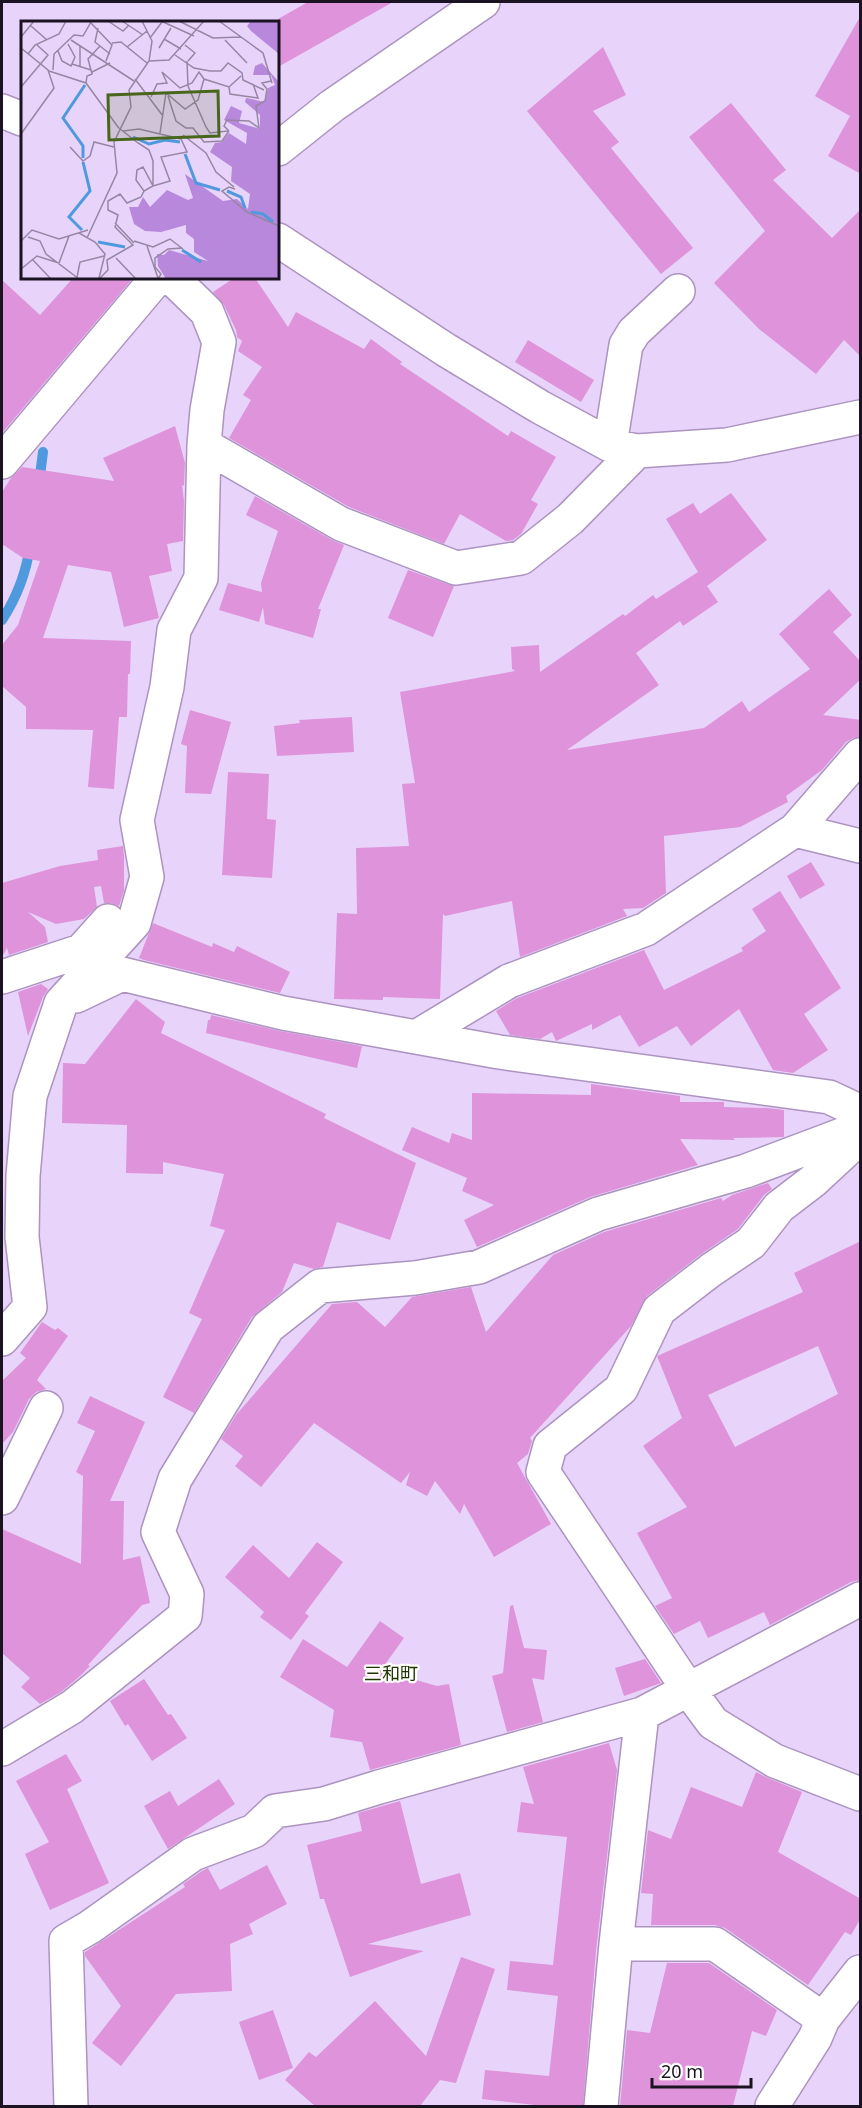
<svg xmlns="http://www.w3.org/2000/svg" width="862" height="2108" viewBox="0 0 862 2108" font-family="'Noto Sans','Noto Sans JP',sans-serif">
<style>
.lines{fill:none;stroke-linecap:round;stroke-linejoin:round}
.stream{stroke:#4f99df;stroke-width:10}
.building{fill:#de93da;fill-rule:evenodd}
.minor-casing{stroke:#ac93c0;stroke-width:36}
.minor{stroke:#fff;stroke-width:33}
.labels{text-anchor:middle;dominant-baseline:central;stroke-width:4.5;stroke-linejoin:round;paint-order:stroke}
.neighbourhood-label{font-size:18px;fill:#203400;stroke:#fefefe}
.inset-river{fill:none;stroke:#4f99df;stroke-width:3}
.inset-road{fill:none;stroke:#9686a4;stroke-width:1.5}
.view{fill:#48671c;fill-opacity:0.15;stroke:#48671c;stroke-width:3}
.inset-edge{fill:none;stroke:#1b1222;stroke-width:3}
</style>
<rect width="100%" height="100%" fill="#e8d4fa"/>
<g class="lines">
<path class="stream" d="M39,483L43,452
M2,620C17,597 26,574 30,546"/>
</g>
<path class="building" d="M308,2H393L278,67V19Z
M861,15V174L828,156L850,116L815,96Z
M603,47L626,95L593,111L619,142L611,148L693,248L661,274L527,111Z
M731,103L786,170L773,180L832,238L861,209V357L844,340L816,374L759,329L714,283L765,231L689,137Z
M73,278H133L2,433V280L40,315Z
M234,278H255L288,327L296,312L364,349L371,339L402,362L400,364L508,436L511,431L556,457L531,500L538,504L521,534L513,540L506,541L460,514L444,544L349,507L229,438L251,400L243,395L262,367L238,351L242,341L237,337L236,330L224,305L213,292Z
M528,340L594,380L581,402L515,362Z
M175,426L185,463L184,486L182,485L184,501L183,541L167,544L172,571L149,576L159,618L124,627L111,572L68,565L43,638L131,641L130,674H128L127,717H119L114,789L88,787L93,730L26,729V707L2,686V645L18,625L40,561L23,558L2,544V492L11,478L22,467L114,481L103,458Z
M731,493L767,540L707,586L718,602L683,626L680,621L636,653L659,685L567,750L704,728L742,701L749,712L810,669L779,634L829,589L852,615L833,632L861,662V679L823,715L861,720V737L853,738L846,742L822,770L786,796L788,802L740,827L664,836L666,893L643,908L623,909L627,916L520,957L512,901L445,916L443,914L440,999L383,997V1000L334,999L337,913L357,914L356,848L409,846L402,784L415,783L400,692L515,671L512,669L511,647L539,645L540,672L623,614L625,616L653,595L656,599L698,572L666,519L693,503L700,514Z
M255,496L332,540L344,545L318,609H321L313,638L265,624L263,607L259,622L219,610L228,583L262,592L261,583L278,531L246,515Z
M408,570L454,586L433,637L388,618Z
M190,710L231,722L211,794L185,793L187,746L181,744Z
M352,717L354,752L277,756L274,726L300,723L299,720Z
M228,772L269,774L267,819L276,820L272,878L222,875Z
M123,846L124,856V891L119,906L111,903H104L101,886L94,887L97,907L84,919L56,924L28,912L45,927L48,942L9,955L7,948L2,957V883L60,866L98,860L97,850Z
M811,862L825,885L800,899L787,876Z
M780,891L841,988L804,1014L828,1050L793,1073L773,1070L739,1009L691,1046L677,1026L639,1047L620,1015L592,1030V1024L556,1041L552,1032L540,1039L510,1035L496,1011L517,998L644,950L664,990L743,951L741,948L766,931L752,909Z
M153,923L212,947L213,943L234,952L237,946L290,972L280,993L144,960L139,958Z
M41,984L48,989L43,997L28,1036L18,992Z
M136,999L165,1022L161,1033L326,1114L324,1118L416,1163L390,1240L337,1222L323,1267L314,1269L294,1263L282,1292L252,1317L194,1413L163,1397L202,1319L189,1313L225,1230L210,1226L224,1174L163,1162V1174L126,1173L127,1125L62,1123L63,1063L85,1064Z
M211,1015L280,1031L362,1046L357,1068L206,1033L208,1020H210Z
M591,1084L680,1096V1102H724V1107L768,1108L784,1110V1137L733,1138L735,1140L680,1139L698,1165L590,1197L477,1247L464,1220L494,1205L462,1191L467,1178L402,1150L412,1127L449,1143L452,1133L472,1140V1093L591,1095Z
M768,1183L772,1189L764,1195L738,1229L700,1255L647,1296L631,1326L530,1438L532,1441L528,1454L517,1463L551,1524L494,1557L464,1504L460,1514L435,1481L427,1496L406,1485L410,1472L401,1483L314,1423L261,1487L235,1466L243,1456L221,1439L236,1415L332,1304L357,1302L385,1327L412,1297L471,1287L486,1332L553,1255L604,1232L721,1198L723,1201L732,1195Z
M861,1241V1580L851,1582L770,1625L764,1612L708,1638L700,1621L674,1634L655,1606L672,1598L637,1533L687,1507L643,1446L682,1418L657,1356L803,1292L794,1273ZM818,1346L838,1394L735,1447L708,1395Z
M42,1322L55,1330L58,1328L68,1336L37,1380L46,1389L36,1392L29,1399L13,1432L2,1444V1381L26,1358L20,1353Z
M90,1396L145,1422L110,1501H124L123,1560L140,1556L150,1603L142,1605L88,1665L90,1666L80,1676L61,1692L40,1704L21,1687L30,1678L2,1653V1529L81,1564L83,1476L76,1472L95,1431L77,1423Z
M317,1542L343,1562L305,1613L309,1616L291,1640L260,1617L264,1612L225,1577L253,1545L289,1578Z
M513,1605L524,1648L547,1650L544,1680L532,1678L543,1722L507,1732L492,1676L503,1673L510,1606Z
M380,1621L404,1638L381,1670L437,1686L449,1684L461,1745L370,1770L362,1742L330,1737L334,1710L280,1677L303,1639L347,1667Z
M645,1659L661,1683L624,1696L615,1668Z
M144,1679L168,1715L171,1714L187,1738L152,1761L128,1724L125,1726L110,1701Z
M609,1743L617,1770L596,1951L583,2106H534L535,2105L482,2099L485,2070L549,2076L558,1996L507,1990L510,1961L553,1965L567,1837L517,1832L521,1802L534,1804L523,1767Z
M66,1754L82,1781L67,1789L109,1883L50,1910L25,1854L49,1842L16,1781Z
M756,1772L768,1778L802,1792L778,1852L861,1899V1918L851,1935L845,1932L808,1985L725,1928L715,1925H651L653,1894L641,1893L648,1830L671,1839L691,1787L742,1807Z
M219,1779L235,1804L168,1849L144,1806L170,1791L178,1806Z
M400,1801L421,1884L460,1873L471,1915L368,1944L424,1951L350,1977L324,1899H320L307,1845L362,1831L358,1813Z
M267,1865L287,1904L249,1924L253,1934L230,1944L232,1991L176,1994L121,2066L92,2043L121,2006L85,1956V1952L185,1887L183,1884L202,1871L208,1868L220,1890Z
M461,1957L495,1969L456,2083L440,2080L420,2106H315L285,2080L309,2052L316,2057L375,2001L426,2056Z
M667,1963H709L777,2010L766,2036L752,2031L733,2106H620L627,2030L650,2033Z
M273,2010L293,2068L259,2080L239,2022Z"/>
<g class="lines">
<g class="minor-casing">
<path id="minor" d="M2,111L22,119
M278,149L332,106L483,2
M278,240L446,350L540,407L610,445L637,451L727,445L860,417
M204,445L341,524L456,568L521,558L570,519L637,451
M610,445L626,345L634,332L678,291
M2,462L157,278
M795,830L860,846
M2,977L81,951L108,921
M76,996L122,974L283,1013L499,1052L829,1097L857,1110L860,1126
M418,1036L509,981L646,929L795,830L860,755
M859,1133L855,1142L813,1181L779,1207L751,1243L711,1270L659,1310L621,1389L550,1446L543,1472L688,1689L713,1723L775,1761L860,1794
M2,1339L30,1307L22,1237L23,1176L30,1096L61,1003L134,923L147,877L137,820L167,687L174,630L201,578L204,445L207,410L219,342L207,312L172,278
M2,1498L46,1408
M2,1749L72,1707L185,1616L187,1594L158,1532L175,1479L268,1327L320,1286L415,1278L479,1267L598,1214L746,1171L860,1128
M616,1944H715L823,2019
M71,2106L66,1941L90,1927L193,1854L254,1831L275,1811L324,1804L379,1787L642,1714L860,1599
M601,2106L616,1944L642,1714
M772,2106L815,2038L823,2019L860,1972"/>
</g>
<use href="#minor" class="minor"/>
</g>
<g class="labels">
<g class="neighbourhood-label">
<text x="391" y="1673">三和町</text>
</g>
</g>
<g transform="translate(21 21)">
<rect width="258" height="258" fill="#e8d4fa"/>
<path d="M230,0H258V33L230,10L226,5ZM241,42L258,61V258H145L137,245L136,233L143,234L148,229L187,240L173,231V218L165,212V204L140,211L124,210L113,203L108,186H117L122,176L129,186L146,169L167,179L172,177L164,153L202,180L216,178L227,188L229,173L210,160L211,146L189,131L194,122L201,121L208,112L225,123L226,112L203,99L210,85L221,90L218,102L239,108V94L224,81L225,77L244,81L247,67L254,64L250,54H232L234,45Z" fill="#b788dc"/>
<path class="inset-river" d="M112,116L128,123L144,119L159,121M164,133L175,162L199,169M62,137V125L42,97L64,64M206,170L220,176L224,187M230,191L242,193L252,201M61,209L48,196L69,170L62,141M77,221L104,226M161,229L180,241"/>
<path class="inset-road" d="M87,0L102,10L108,4M101,0L122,14M140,0L173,15M158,0L192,17L220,16M198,0L242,32L251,62M69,1L91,24L85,40M10,5L26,19M77,7L74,21L89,33M0,16L13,0M129,17L141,1M143,18L160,28M50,19L113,60M204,19L226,42M91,22L100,21L126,42M164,24L174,32L167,40M106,26L126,10M0,27L27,49L33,67L0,113M138,27L150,7M37,30L41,40L50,45L54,36L47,23M7,33L14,24L38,13L45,0M154,34L173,47L189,50H200L207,42L221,52L222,59L243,69M128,40L148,39L183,0M166,40L167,65L185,106L189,112L207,110M51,43L70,49M59,46V25M32,49L33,33L53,14L62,15L70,1M28,50L65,62L97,106L98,107L117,122L128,129L132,140V165L149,160L140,136L166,131L160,118L118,108L102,110M71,51L89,42M114,58L142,95M65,62L66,55L71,53L67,38L79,25M0,66L27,34L16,24M208,66L209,73L237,77L232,63M147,75L155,100L165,107H172L183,121L201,120L208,110M130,76L136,63L146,62L141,51L159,67L171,62L178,51L183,58L208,66L220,55M208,110L203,105L206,99L228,100L238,107L235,85L244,80L246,68L241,62L250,60M139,112L145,72L164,88L177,79L183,58M162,114L185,132L195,151L213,166M49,126L62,140L69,135L73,121L93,126M214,168L208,166L201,170L226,191L258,205M94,202L113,222M58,212L74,221L84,233L78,257M7,216L19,220L25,233L58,258M66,217L96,152L93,121L110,86L108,69L128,40L131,20L121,0M0,220L11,209L38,218L67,209M113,220L132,226L149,218L162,228M126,225L137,257M95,237L115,258M11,238L30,258M0,248L16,235L38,242L48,215M56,256L59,241L83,235M78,258L87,249L86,239L112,224L94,206L97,194L87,189V180L99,173L106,182L120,176L123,170L115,159L116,149L122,146L132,165L123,170M137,258L140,253L134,246V237L147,228L161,227"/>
<path class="view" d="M197,70L198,115L88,119L87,74Z"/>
<rect width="258" height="258" class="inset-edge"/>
</g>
<rect width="862" height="2108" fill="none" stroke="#1b1222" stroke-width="6"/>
<path d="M652 2078v9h99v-9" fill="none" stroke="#1b1222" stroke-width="3"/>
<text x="661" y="2078" font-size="18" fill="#1b1222" stroke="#fefefe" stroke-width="4.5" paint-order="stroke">20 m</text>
</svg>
